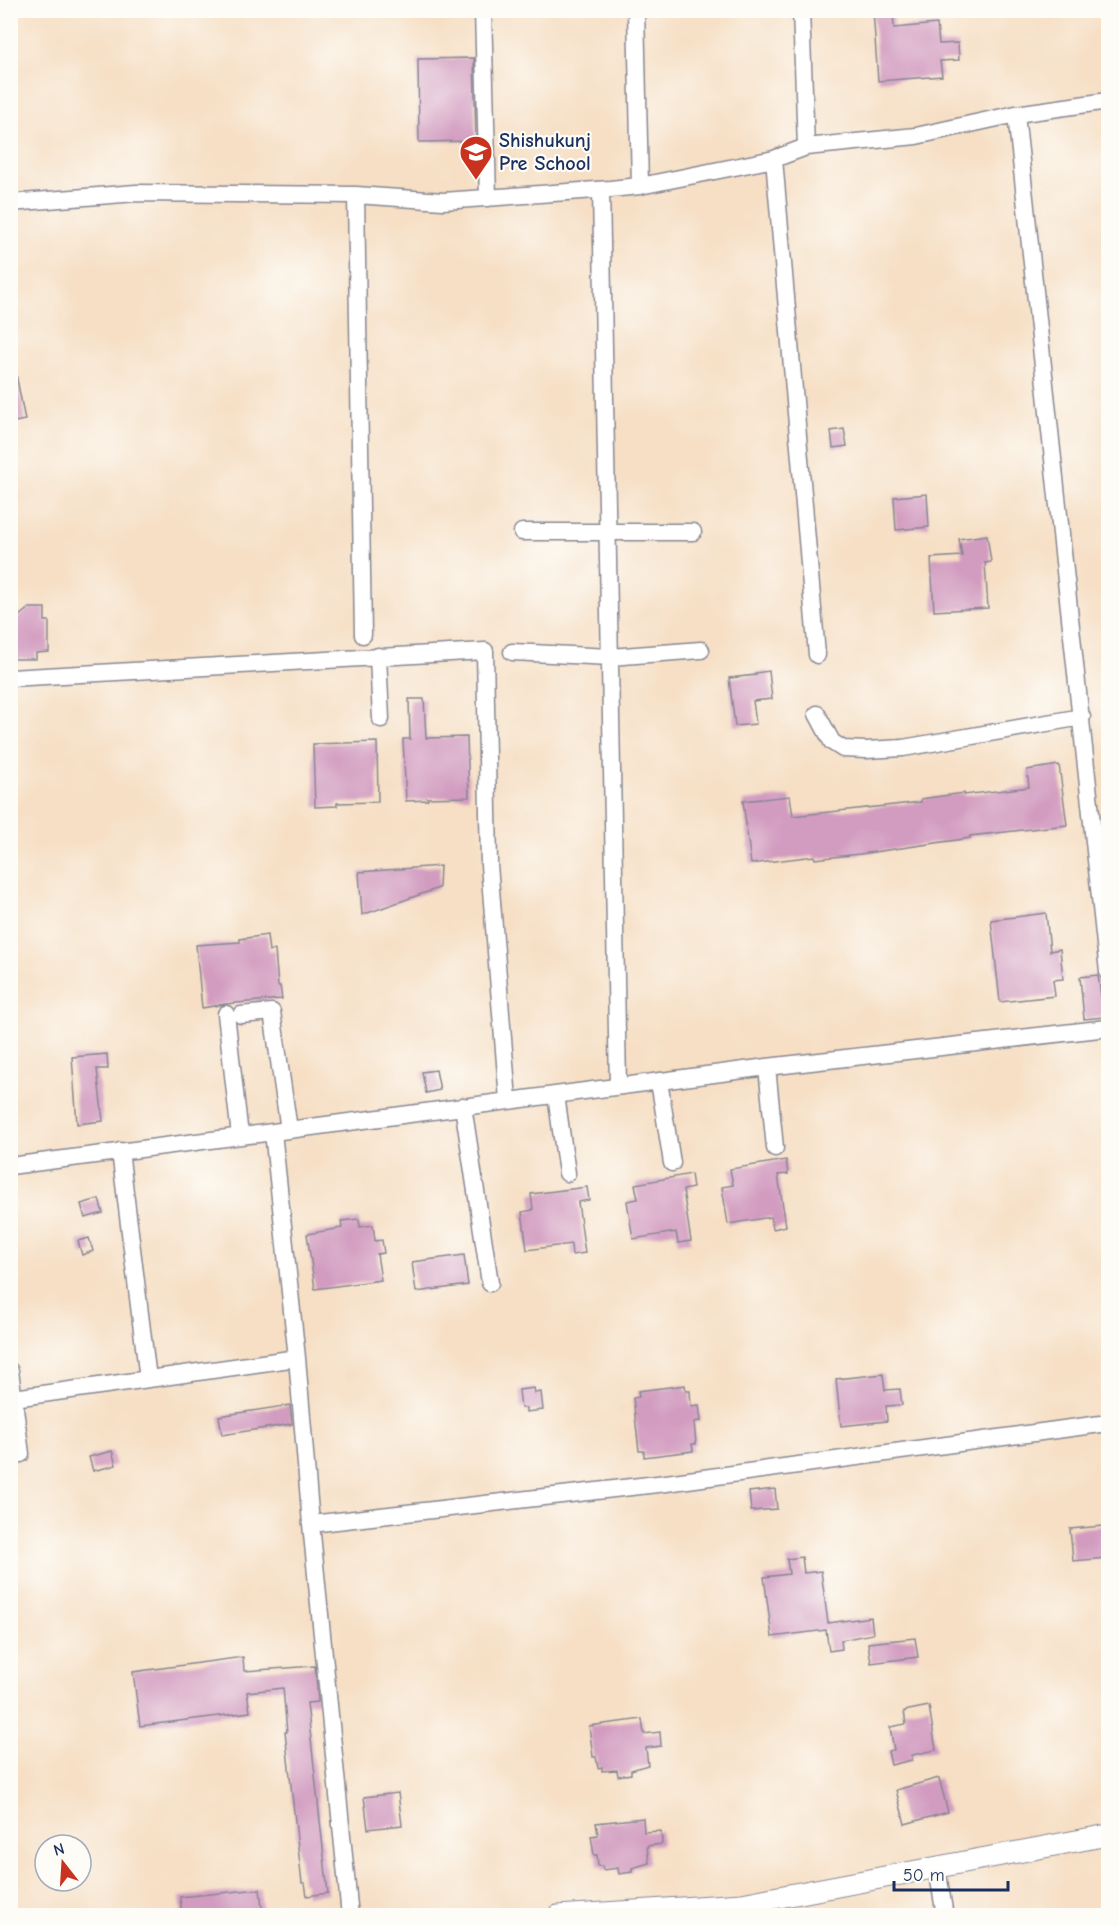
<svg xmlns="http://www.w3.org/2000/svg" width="1119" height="1926" viewBox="0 0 1119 1926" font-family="'Comic Neue',sans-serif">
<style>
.building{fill:#d29bc0}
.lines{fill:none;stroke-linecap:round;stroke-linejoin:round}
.minor-casing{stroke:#888792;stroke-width:19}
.tertiary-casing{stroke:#888792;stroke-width:23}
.minor{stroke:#fff;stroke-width:16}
.tertiary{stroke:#fff;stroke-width:21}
.labels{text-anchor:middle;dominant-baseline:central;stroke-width:4.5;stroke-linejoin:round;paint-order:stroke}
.poi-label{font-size:20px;font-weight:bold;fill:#1b2f5e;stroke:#fdfcf7;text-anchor:start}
</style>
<rect width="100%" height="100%" fill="#fdfcf7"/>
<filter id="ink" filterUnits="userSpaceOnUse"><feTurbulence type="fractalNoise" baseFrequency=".0167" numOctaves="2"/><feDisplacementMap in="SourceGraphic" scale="12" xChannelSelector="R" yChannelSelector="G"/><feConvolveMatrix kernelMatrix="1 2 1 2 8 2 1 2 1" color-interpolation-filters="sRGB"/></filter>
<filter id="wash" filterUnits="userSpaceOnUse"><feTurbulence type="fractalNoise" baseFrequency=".008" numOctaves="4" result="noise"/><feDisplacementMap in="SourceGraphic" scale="24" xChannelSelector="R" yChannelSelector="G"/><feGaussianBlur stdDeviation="1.35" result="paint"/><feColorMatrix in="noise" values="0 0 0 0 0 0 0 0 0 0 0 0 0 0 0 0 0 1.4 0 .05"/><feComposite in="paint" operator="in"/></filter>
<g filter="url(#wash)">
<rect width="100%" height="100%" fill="#f6dfc5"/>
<g id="blocks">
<path class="building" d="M873,10H893L894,28L937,24L939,44L958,43L959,60L940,61L942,76L878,81Z
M474,58L476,141L419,142L418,59Z
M16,374L25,420L10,423V375Z
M844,429L847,446L833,448L831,431Z
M927,494L929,527L896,530L894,497Z
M987,535L991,562L985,563L988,608L934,611L931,558L962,556L959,539Z
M29,608H45V621H49V652L36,653V659H10V623Z
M769,671L772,699L753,701L756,724L735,726L729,678L756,675L755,673Z
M409,699H424L426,738L467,737L469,797L427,798L428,800L406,801L403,739H410Z
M377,742L378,802L337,803V806L315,807L313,744Z
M1059,765L1067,825L970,836V838L860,854L815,859L814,856L751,864L743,801L790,796L793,816L921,802V799L964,793V795L1029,787L1027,770Z
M440,866L439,888L362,915L359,872Z
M1046,913L1050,951L1060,949L1063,979L1053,980L1055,996L1000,1002L991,920Z
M267,935L269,951L275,950L278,986H280L282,999L225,1004L202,1008L196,945L240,942V939Z
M1098,975L1104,1017L1084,1019L1080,977Z
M107,1054L108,1069H97L103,1121L77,1124L72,1057Z
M436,1070L440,1090L426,1093L422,1072Z
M786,1160L788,1174L778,1175L786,1226L773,1229L771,1217L728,1224L722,1187L733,1185L730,1169Z
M691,1174L693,1188L683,1190L691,1241L678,1243L676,1232L633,1239L627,1201L638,1199L635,1184Z
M587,1187L589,1200L578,1202L585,1253L572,1255L571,1244L527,1250L522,1212L533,1210L531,1194Z
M99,1199L103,1213L85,1218L81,1204Z
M359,1219L360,1227L373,1225L375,1241L382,1240L384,1253L377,1254L381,1280L315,1289L307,1234L342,1228L341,1221Z
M89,1238L93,1251L82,1255L78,1241Z
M464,1255L468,1285L416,1292L412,1262Z
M883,1374L885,1390L900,1389L902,1405L886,1406L887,1421L841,1426L836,1379Z
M685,1385L686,1391H690L691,1406L699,1405L701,1421L694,1422L696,1444H692L693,1451L644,1457V1451H639L633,1398L639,1397L638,1391Z
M534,1388L535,1393L541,1392L543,1410L526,1412V1408H521L519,1390Z
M290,1405L292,1424L222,1435L219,1416Z
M112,1451L116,1465L93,1471L89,1457Z
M775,1489L777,1509L751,1511L749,1492Z
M1103,1526L1106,1558L1073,1561L1070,1529Z
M802,1557L804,1573L821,1571L828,1623L871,1617L873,1634L841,1640L842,1649L829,1651L826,1630L772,1637L764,1577L789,1574L787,1559Z
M915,1638L918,1657L871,1663L868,1643Z
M243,1657L244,1671L315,1666L318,1702L307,1703L328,1893L307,1896L305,1883H302L285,1732H287L283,1688L247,1692L250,1712L140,1726L133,1672Z
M929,1706L936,1750L912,1755V1760L891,1765L888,1751L894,1750L890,1727L906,1724L904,1711Z
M642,1719L644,1734L660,1732L661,1746L646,1748L648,1765L631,1770V1774L618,1776L617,1770L602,1771V1767L598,1768L596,1757H593L589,1726Z
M939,1778L948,1812L905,1824L896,1790Z
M398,1793L402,1825L368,1829L364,1797Z
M643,1818L644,1832L661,1831L662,1844L647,1846L649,1863L632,1868V1872L619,1874L618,1868L603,1870L602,1866H598L597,1855H594L591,1836L598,1835L596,1823Z
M260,1889L263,1916H182L180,1897Z"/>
</g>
</g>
<g filter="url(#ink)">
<use href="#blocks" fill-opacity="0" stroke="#888792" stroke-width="1.5"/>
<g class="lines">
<g class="minor-casing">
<path id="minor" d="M483,10L488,198
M636,10L640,186
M801,10L806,147
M1016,114L1108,972
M774,159L817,655
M601,190L618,1086
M356,195L363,635
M10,203L136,193L356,195L443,201L610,189L640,186L774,159L806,147L916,136L1016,114L1108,101
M522,532H693
M512,652L610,657L701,650
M378,656L381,719
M10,678L485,651L489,865L508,1100
M817,714L832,742L843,749L866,750L903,748L1082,717
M226,1014L240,1136
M241,1015L272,1012L289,1130
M1108,1028L767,1067L273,1132L297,1358L311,1524L666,1483L1108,1423
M767,1067L775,1148
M659,1081L672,1163
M556,1095L567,1173
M463,1106L490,1283
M120,1151L148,1379
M10,1166L273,1132
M10,1371L21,1454
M14,1398L297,1358
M311,1524L350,1916
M937,1868L945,1916"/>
</g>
<g class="tertiary-casing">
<path id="tertiary" d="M558,1916L742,1904L1108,1835"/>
</g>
<use href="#minor" class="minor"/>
<use href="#tertiary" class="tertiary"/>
</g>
</g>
<defs>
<g id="school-pin" transform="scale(1.725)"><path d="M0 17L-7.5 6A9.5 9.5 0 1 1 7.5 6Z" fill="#c8321e" stroke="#fdfcf7"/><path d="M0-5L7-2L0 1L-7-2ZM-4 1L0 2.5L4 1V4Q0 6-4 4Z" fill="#fff"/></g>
</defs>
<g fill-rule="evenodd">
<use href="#school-pin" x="476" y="152"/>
</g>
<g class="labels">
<g class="poi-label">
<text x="499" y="140">Shishukunj<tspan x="499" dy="23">Pre School</tspan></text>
</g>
</g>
<rect width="1119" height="1926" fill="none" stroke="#fdfcf7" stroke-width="36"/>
<g transform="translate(63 1863) rotate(343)"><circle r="28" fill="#fdfcf7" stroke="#a3aaba" stroke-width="1.5"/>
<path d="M0-4.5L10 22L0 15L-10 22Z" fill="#c8321e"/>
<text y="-9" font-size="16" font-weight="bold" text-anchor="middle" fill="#1b2f5e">N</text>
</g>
<path d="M894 1881v9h114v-9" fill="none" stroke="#1b2f5e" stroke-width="3"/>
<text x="903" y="1881" font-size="18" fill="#1b2f5e" stroke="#fdfcf7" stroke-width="4.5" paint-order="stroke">50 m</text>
</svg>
